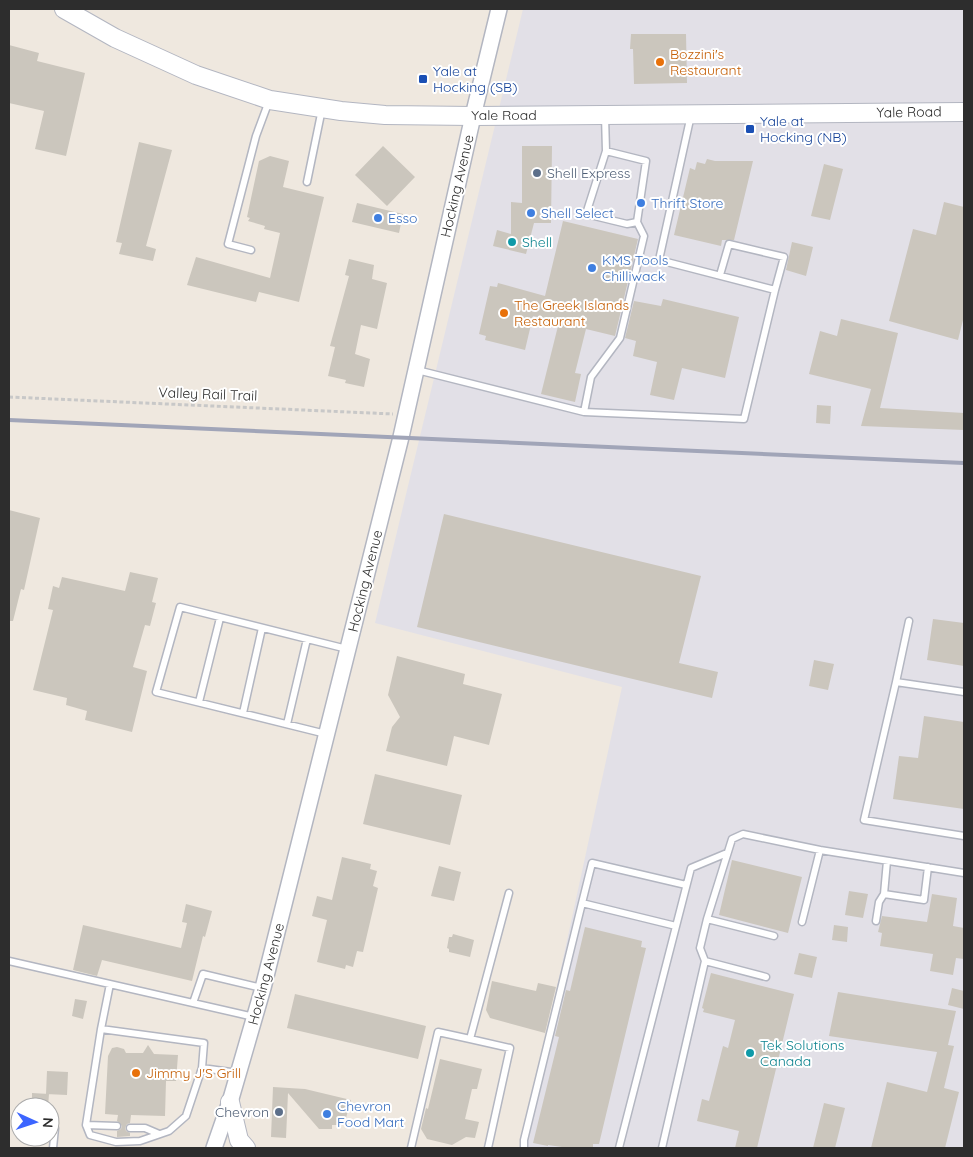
<svg xmlns="http://www.w3.org/2000/svg" width="973" height="1157" viewBox="0 0 973 1157" font-family="Quicksand,sans-serif">
<style>
.industrial{fill:#e2e0e7}
.building{fill:#cbc6bd}
.lines{fill:none;stroke-linecap:round;stroke-linejoin:round}
.service-casing{stroke:#b3b6c1;stroke-width:9}
.tertiary-casing{stroke:#b3b6c1;stroke-width:18}
.secondary-casing{stroke:#b3b6c1;stroke-width:20}
.path{stroke:#c8c8c8;stroke-width:3;stroke-dasharray:4 2.5;stroke-linecap:butt}
.service{stroke:#fff;stroke-width:6}
.tertiary{stroke:#fff;stroke-width:15}
.secondary{stroke:#fff;stroke-width:18}
.rail{stroke:#a1a5b8;stroke-width:4}
.food-dot{fill:#e8710a;stroke:#fff;stroke-width:2}
.transit-dot{fill:#1a4fb4;stroke:#fff;stroke-width:2}
.service-dot{fill:#5c6f8a;stroke:#fff;stroke-width:2}
.shop-dot{fill:#3f7fe0;stroke:#fff;stroke-width:2}
.culture-dot{fill:#0f9aa8;stroke:#fff;stroke-width:2}
.labels{text-anchor:middle;dominant-baseline:central;stroke-width:4;stroke-linejoin:round;paint-order:stroke}
.food-label{font-size:14px;fill:#c56008;stroke:#fff;text-anchor:start}
.transit-label{font-size:14px;fill:#164399;stroke:#fff;text-anchor:start}
.street-label{font-size:14px;fill:#2d2d2d;stroke:#fff}
.service-label{font-size:14px;fill:#4e5e75;stroke:#fff;text-anchor:start}
.shop-label{font-size:14px;fill:#366cbe;stroke:#fff;text-anchor:start}
.culture-label{font-size:14px;fill:#0d838f;stroke:#fff;text-anchor:start}
</style>
<rect width="100%" height="100%" fill="#efe8df"/>
<path class="industrial" d="M523,9H964V1148H522L622,687L375,623Z"/>
<path class="building" d="M631,34H686L687,83L634,84L633,49H630Z
M9,45L39,53L37,61L85,73L66,156L35,149L44,111L9,103Z
M139,142L172,150L146,246L156,249L153,261L119,254L122,243L116,242Z
M383,146L415,177L387,206L355,175Z
M522,146H552L551,223H534L526,254L493,246L497,230L511,234V202L522,203Z
M270,156L289,161L283,187L324,197L299,302L259,292L256,302L187,285L196,257L270,278L280,233L264,229L265,226L248,221L250,218L247,217L259,161Z
M707,159L715,161H753L734,240H722L721,246L674,235L690,168L695,170L697,162L705,164Z
M824,164L843,169L830,220L811,216Z
M944,202L964,207V316L958,340L889,321L913,229L936,235Z
M357,203L403,214L399,233L352,222Z
M563,221L638,239L615,336L586,329L575,373L581,374L575,402L541,394L559,322L533,316L525,350L485,340L486,336L479,334L490,286L497,287L498,283L545,296Z
M792,242L813,247L806,276L786,270Z
M349,259L374,265L372,279L387,283L377,329L361,325L355,354L370,359L364,387L345,383L346,380L328,376L335,347L330,346L349,276L345,275Z
M663,299L739,317L725,378L682,368L674,400L650,395L657,362L633,356L636,341L625,338L634,301L661,306Z
M841,319L898,333L880,408L964,413V430L861,426L871,389L809,374L820,331L837,336Z
M817,405L831,406L830,424L816,423Z
M9,510L40,518L24,590L21,589L13,621H9Z
M444,514L701,576L679,663L718,672L712,698L417,627Z
M130,572L158,578L152,602L156,603L150,626L145,625L133,667L147,671L132,732L85,720L87,711L66,705L67,698L33,690L53,610L48,609L53,586L59,588L62,577L125,591Z
M933,619L964,623V666L927,660Z
M397,656L465,674L463,684L502,694L489,745L454,736L447,766L386,751L392,727L400,717L388,695Z
M814,660L834,664L828,690L809,686Z
M924,716L964,722V809L893,799L899,756L918,758Z
M375,774L462,795L450,845L363,824Z
M342,857L371,864L370,869L377,871L373,886L378,888L363,952L357,951L353,967L346,965L345,969L317,962L327,920L312,916L317,896L332,900Z
M732,860L802,877L788,933L719,915Z
M439,866L461,872L454,901L431,896Z
M849,891L868,894L863,918L845,915Z
M932,894L957,898L953,926L964,928V959L956,958L953,975L930,971L933,954L880,946L882,933L878,932L882,916L927,922Z
M186,904L212,911L205,937L203,936L192,981L102,960L97,976L73,970L83,925L181,948L187,923L182,922Z
M834,925L848,927L847,942L832,940Z
M585,927L642,941L641,947L646,948L599,1144H593V1148H569L548,1145V1146L533,1143L559,1037L555,1036L566,990L570,991Z
M453,934L474,940L470,957L449,952V949L447,948L449,937H452Z
M799,953L817,957L812,978L794,974Z
M711,973L794,994L757,1148H735L739,1131L697,1121L702,1099L709,1101L723,1046L728,1048L735,1020L703,1012L704,1009L702,1008Z
M492,981L536,991L538,983L556,987L545,1033L490,1018L486,1010Z
M952,988L964,991V1009L948,1005Z
M838,992L956,1011L948,1045L954,1046L944,1088L959,1092L945,1148H871L887,1082L927,1092L937,1052L829,1036Z
M295,994L426,1026L418,1059L287,1028Z
M75,999L87,1001L83,1019L72,1016Z
M148,1045L154,1054L178,1055L176,1081H166L165,1116L131,1115L130,1123L127,1124L125,1128L126,1131L130,1133V1136L117,1137V1131L121,1129L122,1126L117,1121L118,1115L105,1114L108,1056L112,1048L117,1047L124,1049L126,1053H143Z
M440,1059L482,1069L477,1089H472L465,1119L479,1122L475,1138L466,1137L452,1145L427,1139L421,1129L426,1108L428,1109Z
M47,1071L68,1072L67,1095L46,1094Z
M273,1087L305,1089L351,1100L344,1125H332V1129H319L288,1093L286,1138L271,1137Z
M32,1093L49,1094L48,1107H32Z
M824,1103L845,1108L835,1148H813Z"/>
<g class="lines">
<g class="service-casing">
<path id="service" d="M605,116L606,151L646,161L637,222L627,224L586,214L606,151
M307,182L322,109
M251,250L228,244L256,136L269,101
M720,275L729,244L784,257L775,290
M417,370L584,412L591,377L620,338L644,236L637,222
M584,412L744,419L775,290L659,260L691,115
M896,682L909,621
M964,692L896,682L864,820L964,836
M199,702L220,618
M243,713L262,628
M287,724L307,639
M326,734L156,692L180,607L347,649
M887,861L884,894L924,900L928,867
M582,903L592,863L686,885
M707,919L700,948L705,961L766,977
M876,921L879,902L884,894
M802,922L820,850
M774,936L707,919L732,839L743,834L820,850L964,873
M9,961L254,1017
M193,1003L203,974L262,988
M101,1029L204,1043L202,1068L186,1116L169,1131L140,1141L116,1142L90,1135L86,1125L101,1029L110,984
M202,1068L238,1073
M86,1125L117,1126
M130,1128H145L159,1134
M53,1148L55,1128
M411,1148L438,1032L470,1039
M488,1148L510,1048L470,1039L509,893
M524,1148V1140L582,903L676,926
M619,1148L691,868L727,853
M662,1148L705,961"/>
</g>
<g class="tertiary-casing">
<path id="tertiary" d="M214,1148L230,1102L263,988L401,437L473,116L499,9"/>
</g>
<g class="secondary-casing">
<path id="secondary" d="M64,9L115,38L196,75L270,100L341,111L385,115L473,116L964,112
M230,1102L239,1140L246,1148"/>
</g>
<path class="path" d="M9,397L393,414"/>
<use href="#service" class="service"/>
<use href="#tertiary" class="tertiary"/>
<use href="#secondary" class="secondary"/>
<path class="rail" d="M9,420L964,463"/>
</g>
<g class="food-dot">
<circle cx="660" cy="62" r="5"/>
<circle cx="504" cy="313" r="5"/>
<circle cx="136" cy="1073" r="5"/>
</g>
<g class="transit-dot">
<rect x="418" y="74" width="10" height="10" rx="2.5"/>
<rect x="745" y="124" width="10" height="10" rx="2.5"/>
</g>
<g class="service-dot">
<circle cx="537" cy="173" r="5"/>
<circle cx="279" cy="1112" r="5"/>
</g>
<g class="shop-dot">
<circle cx="641" cy="203" r="5"/>
<circle cx="531" cy="213" r="5"/>
<circle cx="378" cy="218" r="5"/>
<circle cx="592" cy="268" r="5"/>
<circle cx="327" cy="1114" r="5"/>
</g>
<g class="culture-dot">
<circle cx="512" cy="242" r="5"/>
<circle cx="750" cy="1053" r="5"/>
</g>
<g class="labels">
<g class="food-label">
<text x="670" y="54">Bozzini's<tspan x="670" dy="16">Restaurant</tspan></text>
<text x="514" y="305">The Greek Islands<tspan x="514" dy="16">Restaurant</tspan></text>
<text x="146" y="1073">Jimmy J'S Grill</text>
</g>
<g class="transit-label">
<text x="433" y="71">Yale at<tspan x="433" dy="16">Hocking (SB)</tspan></text>
<text x="760" y="121">Yale at<tspan x="760" dy="16">Hocking (NB)</tspan></text>
</g>
<g class="street-label">
<text transform="translate(909 112) rotate(-1)">Yale Road</text>
<text x="504" y="115">Yale Road</text>
<text transform="translate(457 186) rotate(-77)">Hocking Avenue</text>
<text transform="translate(208 394) rotate(2)">Valley Rail Trail</text>
<text transform="translate(365 581) rotate(-76)">Hocking Avenue</text>
<text transform="translate(266 974) rotate(-75)">Hocking Avenue</text>
</g>
<g class="service-label">
<text x="547" y="173">Shell Express</text>
<text x="269" y="1112" text-anchor="end">Chevron</text>
</g>
<g class="shop-label">
<text x="651" y="203">Thrift Store</text>
<text x="541" y="213">Shell Select</text>
<text x="388" y="218">Esso</text>
<text x="602" y="260">KMS Tools<tspan x="602" dy="16">Chilliwack</tspan></text>
<text x="337" y="1106">Chevron<tspan x="337" dy="16">Food Mart</tspan></text>
</g>
<g class="culture-label">
<text x="522" y="242">Shell</text>
<text x="760" y="1045">Tek Solutions<tspan x="760" dy="16">Canada</tspan></text>
</g>
</g>
<rect width="973" height="1157" fill="none" stroke="#2d2d2d" stroke-width="20"/>
<g transform="translate(35 1122) rotate(93)"><circle r="24" fill="#ffffff" stroke="#ababab"/>
<path d="M0-4L9 19L0 12L-9 19Z" fill="#3c65ff"/>
<text y="-8" font-size="14" font-weight="bold" text-anchor="middle" fill="#2d2d2d">N</text>
</g>
</svg>
